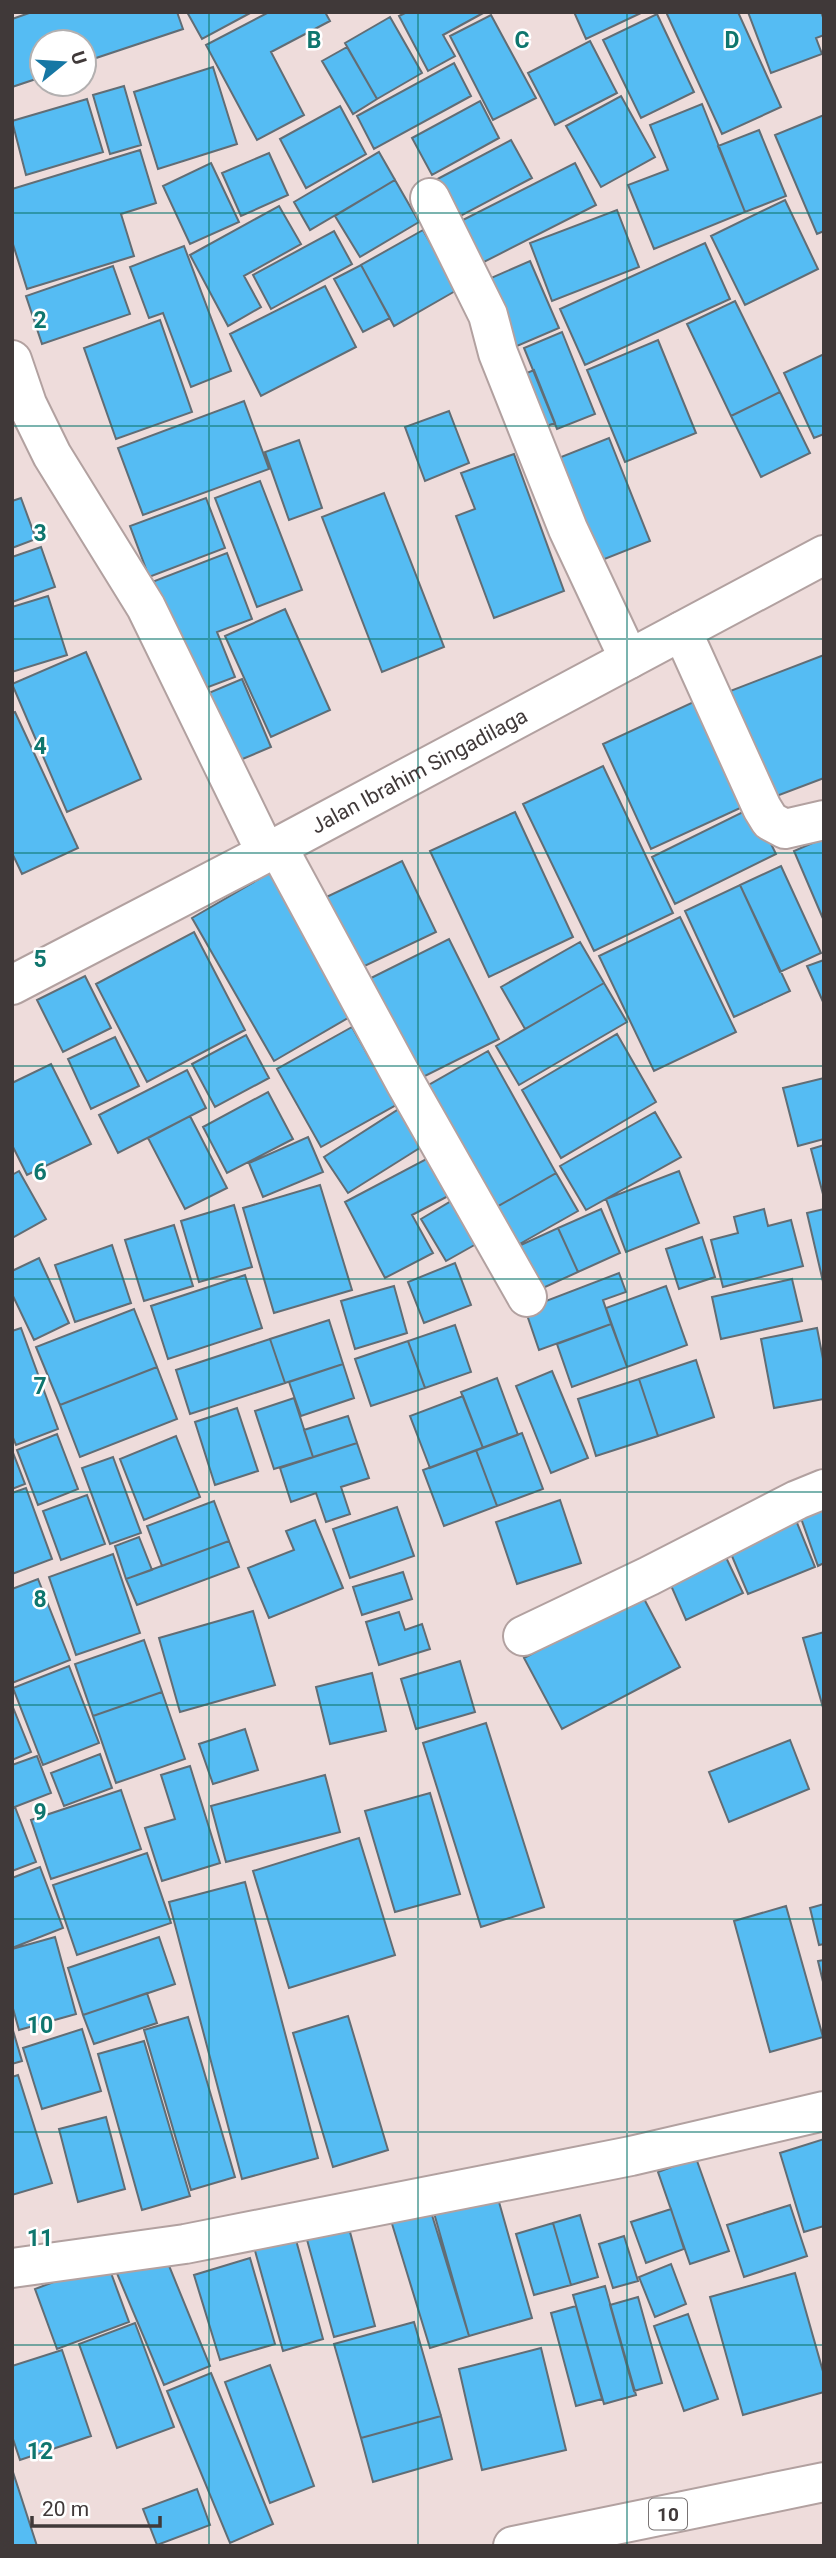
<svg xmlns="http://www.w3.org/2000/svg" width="836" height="2558" viewBox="0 0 836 2558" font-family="Roboto,sans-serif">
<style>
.building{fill:#55bcf3;stroke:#616d75;stroke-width:2}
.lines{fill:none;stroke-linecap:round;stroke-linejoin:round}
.minor-casing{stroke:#b2a1a0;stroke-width:42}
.trunk-casing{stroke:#b2a1a0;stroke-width:42}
.minor{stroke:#fff;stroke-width:38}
.trunk{stroke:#fff;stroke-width:38}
.grid{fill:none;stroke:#0f766e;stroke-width:2;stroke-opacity:0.55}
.labels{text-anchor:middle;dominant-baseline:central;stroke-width:5;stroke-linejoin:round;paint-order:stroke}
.shield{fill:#fff;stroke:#797474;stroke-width:2}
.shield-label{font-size:19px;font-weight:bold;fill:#403939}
.street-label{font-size:21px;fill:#403939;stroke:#fff}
.grid-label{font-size:23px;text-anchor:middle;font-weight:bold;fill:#0f766e;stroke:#fff;stroke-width:5;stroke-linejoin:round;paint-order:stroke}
</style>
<rect width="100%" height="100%" fill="#eedcdb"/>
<path class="building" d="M32,12H177L183,29L84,62V42H42V77L12,87V19Z
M187,12H252L202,39Z
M269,12H325L330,21L271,52L304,115L257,140L206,45Z
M407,12H485L443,35L455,56L428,71L399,16Z
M574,12H643L586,39Z
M666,12H738L781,107L722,134Z
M748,12H821L824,20V35L816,38L822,54L771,73Z
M657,14L694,92L641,118L603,40Z
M491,15L536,98L493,120L450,36Z
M390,17L422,73L377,99L345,43Z
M590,41L617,93L555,125L528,73Z
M347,47L377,99L353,114L322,61Z
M454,63L471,96L374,149L357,116Z
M213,67L237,144L158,169L134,92Z
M124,86L141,145L110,154L93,95Z
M621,96L655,157L601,187L566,126Z
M87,99L103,152L26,175L12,121Z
M480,101L499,138L432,175L412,138Z
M702,104L745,212L654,249L628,185L668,170L650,125Z
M340,106L366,154L306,188L280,139Z
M824,115V231L817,234L775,135Z
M759,130L786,196L745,212L718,146Z
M511,140L532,178L451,221L430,183Z
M140,150L156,203L121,214L134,256L27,289L12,241V189Z
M379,152L395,180L310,230L294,202Z
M269,153L288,195L241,216L222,173Z
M211,163L239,222L190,244L163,186Z
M575,163L596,205L476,266L455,224Z
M395,180L419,222L360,257L335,216Z
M785,200L818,269L745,305L711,236Z
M279,206L301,244L244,276L261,307L228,326L190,255Z
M617,210L639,267L552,301L530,243Z
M423,230L457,290L394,326L361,265Z
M334,231L352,264L271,309L253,275Z
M705,243L730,299L585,365L560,309Z
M184,246L231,371L191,387L163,313L149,318L130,267Z
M530,261L559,328L510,349L482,282Z
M361,265L390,318L363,332L334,279Z
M113,266L130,314L42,344L26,296Z
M325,286L356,347L261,396L230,334Z
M735,301L780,392L731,416L687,324Z
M160,320L192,412L116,439L84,348Z
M562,332L595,414L557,429L524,348Z
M658,340L696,433L625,462L587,370Z
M824,354V434L814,438L784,373Z
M534,370L555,423L533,431L512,379Z
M780,392L810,453L761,477L731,416Z
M244,401L269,469L143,515L118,448Z
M449,411L469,463L425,481L405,427Z
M609,438L650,541L592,564L551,461Z
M299,440L322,508L289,520L265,452Z
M514,454L564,591L494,618L456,516L475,509L461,473Z
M260,481L302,590L257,607L215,498Z
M384,493L444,647L382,672L322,517Z
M21,498L36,539L12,548V501Z
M206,498L225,548L149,577L130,526Z
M41,547L55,587L12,602V557Z
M227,553L252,619L217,632L235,677L195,692L152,582Z
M48,596L67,655L12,672V607Z
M285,609L330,710L271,737L225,636Z
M86,652L141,779L67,812L12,684Z
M824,655V778L766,800L725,693Z
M242,679L271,747L233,763L204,695Z
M700,699L749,804L651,849L603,744Z
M15,712L78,848L22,874L12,853V713Z
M603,766L673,913L594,951L523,804Z
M753,807L776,854L675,904L652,857Z
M515,812L573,937L489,977L430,851Z
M824,838V921L794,851Z
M402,861L436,932L352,972L318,901Z
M781,866L821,953L780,972L740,885Z
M278,868L360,1011L274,1061L192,918Z
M740,885L790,991L734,1017L685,911Z
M680,917L736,1032L654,1071L599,956Z
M194,932L245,1030L147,1082L96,984Z
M449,939L499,1039L411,1083L361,983Z
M580,942L604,983L525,1029L501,987Z
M824,960V1004L807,966Z
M85,976L111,1028L63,1052L37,1000Z
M604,983L627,1022L519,1085L496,1046Z
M352,1027L396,1105L321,1147L277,1069Z
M617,1034L656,1102L561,1158L522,1090Z
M246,1035L269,1078L215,1107L192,1064Z
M115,1037L139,1086L91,1109L68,1059Z
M488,1051L556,1173L495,1208L427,1086Z
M51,1064L91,1144L27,1175L12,1145V1083Z
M187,1070L206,1108L118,1153L99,1115Z
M824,1078V1139L798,1146L783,1088Z
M268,1092L293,1139L227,1173L203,1127Z
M402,1107L426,1144L348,1193L324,1157Z
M655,1112L681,1157L586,1210L560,1166Z
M190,1116L227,1188L185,1209L148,1138Z
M308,1137L323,1172L263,1197L249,1163Z
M824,1145V1198L811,1149Z
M432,1156L452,1194L412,1215L433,1253L385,1278L345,1202Z
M19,1171L46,1219L12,1238V1175Z
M679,1171L699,1223L626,1252L606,1199Z
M556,1173L578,1211L516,1246L495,1208Z
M320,1185L352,1290L274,1313L243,1208Z
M453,1200L478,1243L446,1261L421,1219Z
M234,1205L252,1267L199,1282L181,1221Z
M601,1209L620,1253L578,1272L558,1228Z
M764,1209L768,1226L791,1220L803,1266L723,1287L711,1240L738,1233L734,1217Z
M824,1209V1286L807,1213Z
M174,1225L193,1286L144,1301L125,1240Z
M558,1228L578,1272L532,1293L512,1249Z
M702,1237L715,1277L679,1289L666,1249Z
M112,1245L131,1303L75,1322L55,1265Z
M39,1258L69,1323L34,1340L12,1294V1271Z
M455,1263L471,1305L424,1323L408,1282Z
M619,1273L626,1292L603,1300L611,1324L539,1350L525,1309Z
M245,1275L262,1328L168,1359L151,1306Z
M792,1279L802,1321L721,1339L712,1297Z
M394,1286L407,1333L355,1349L341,1301Z
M666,1286L687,1345L627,1367L606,1308Z
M134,1309L157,1367L60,1405L36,1347Z
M329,1320L343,1364L285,1383L270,1339Z
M611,1324L627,1367L572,1387L557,1344Z
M455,1325L471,1372L425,1388L408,1341Z
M21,1328L58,1429L16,1445L12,1435V1331Z
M817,1328L824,1364V1399L774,1408L761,1339Z
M270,1339L285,1383L190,1414L176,1370Z
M408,1341L425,1388L371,1406L355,1359Z
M696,1360L714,1417L658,1436L639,1379Z
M343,1364L354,1398L301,1416L289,1382Z
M157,1367L177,1419L80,1457L60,1405Z
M552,1371L588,1458L551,1473L516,1386Z
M497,1378L518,1435L483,1448L461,1392Z
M639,1379L658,1436L596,1456L578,1399Z
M463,1396L483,1448L430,1468L410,1416Z
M294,1398L313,1457L274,1469L255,1411Z
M237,1408L258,1471L215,1485L195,1422Z
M348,1416L357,1443L313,1457L304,1430Z
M522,1433L543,1489L497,1506L476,1450Z
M57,1434L78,1489L38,1505L17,1450Z
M176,1436L200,1497L144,1520L120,1459Z
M357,1443L369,1478L341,1487L350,1514L326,1522L316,1493L291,1502L280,1468Z
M12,1450L25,1484L12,1489Z
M476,1450L497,1506L444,1526L423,1470Z
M113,1457L141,1533L110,1544L82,1468Z
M26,1488L52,1559L12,1574V1493Z
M87,1495L105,1544L61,1560L43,1511Z
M824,1497V1563L818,1566L797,1507Z
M560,1500L581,1563L517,1584L496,1522Z
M214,1501L229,1541L162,1566L147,1526Z
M397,1507L414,1556L350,1578L333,1529Z
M793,1513L815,1567L748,1594L726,1542Z
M315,1520L343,1588L269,1618L248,1568L294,1550L286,1531Z
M139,1537L152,1570L126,1579L115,1546Z
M229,1541L239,1567L137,1605L126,1579Z
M722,1549L743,1593L686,1620L666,1574Z
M113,1554L140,1633L76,1655L49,1577Z
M403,1572L412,1599L362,1615L353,1587Z
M38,1579L70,1660L12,1683V1589Z
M642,1595L680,1667L562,1729L524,1658Z
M253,1611L275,1685L180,1712L159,1638Z
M399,1612L405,1630L422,1624L430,1649L379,1665L366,1622Z
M824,1632V1711L803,1638Z
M144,1640L162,1692L93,1716L75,1664Z
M460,1661L475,1712L416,1729L401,1679Z
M69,1666L99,1743L43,1765L13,1688Z
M372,1673L386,1731L330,1744L316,1687Z
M162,1692L185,1759L116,1783L93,1716Z
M12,1705L31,1752L12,1760Z
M486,1723L544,1907L481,1927L423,1743Z
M245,1729L258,1770L213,1784L199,1744Z
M790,1740L809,1789L729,1822L709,1772Z
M100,1754L112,1788L64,1806L51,1773Z
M37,1756L51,1793L12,1808V1765Z
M190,1766L220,1863L162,1881L145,1828L175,1819L161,1775Z
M325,1775L340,1832L226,1862L211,1806Z
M121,1790L141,1849L51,1879L31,1820Z
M430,1793L460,1894L395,1912L365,1811Z
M15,1807L36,1862L12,1871V1808Z
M359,1838L395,1955L289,1988L253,1871Z
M147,1853L171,1923L77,1955L53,1885Z
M40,1867L63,1928L12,1948V1878Z
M245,1882L318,2158L242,2179L169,1902Z
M824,1904V1944L819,1945L810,1908Z
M786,1906L823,2037L770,2052L734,1921Z
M55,1937L76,2014L19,2030L12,2005V1949Z
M159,1937L175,1984L83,2015L68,1968Z
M824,1960V1986L818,1961Z
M147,1993L157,2023L94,2044L83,2015Z
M348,2016L388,2150L333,2167L293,2033Z
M188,2017L235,2177L191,2190L144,2030Z
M12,2027L22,2061L12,2064Z
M82,2029L101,2091L42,2109L23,2048Z
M144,2041L190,2196L142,2210L98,2054Z
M18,2075L52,2183L12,2195V2077Z
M106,2117L125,2189L78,2202L59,2129Z
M824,2139V2226L804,2232L780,2153Z
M696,2158L729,2251L690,2264L658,2172Z
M495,2188L532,2318L469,2336L432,2206Z
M428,2202L469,2336L430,2348L389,2214Z
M790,2205L807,2256L744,2277L727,2225Z
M671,2209L684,2249L646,2263L631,2222Z
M580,2215L598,2277L571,2285L553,2223Z
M346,2217L375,2326L334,2337L304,2229Z
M553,2223L571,2285L534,2295L516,2234Z
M293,2229L323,2339L283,2351L252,2240Z
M624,2236L638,2281L613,2288L599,2244Z
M163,2251L210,2366L164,2385L116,2271Z
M250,2258L275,2344L220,2360L194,2275Z
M107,2262L129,2322L57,2349L35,2289Z
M671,2264L686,2304L655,2317L639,2277Z
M795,2273L824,2375V2392L743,2415L710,2297Z
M605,2286L636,2395L604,2404L573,2295Z
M638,2297L662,2383L634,2391L610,2305Z
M576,2306L602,2399L576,2406L551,2313Z
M688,2314L718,2399L684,2411L654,2326Z
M414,2322L441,2416L361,2438L334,2344Z
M135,2323L174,2427L117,2448L79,2344Z
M541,2348L566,2450L482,2470L459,2369Z
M62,2350L91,2436L20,2460L12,2436V2366Z
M270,2365L314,2486L270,2503L225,2382Z
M211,2373L273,2524L230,2543L167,2391Z
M441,2416L452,2459L373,2482L361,2438Z
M12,2469L37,2546H12Z
M197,2489L210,2525L157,2545L143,2509Z"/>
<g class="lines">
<g class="minor-casing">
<path id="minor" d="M430,198L488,315L498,353L568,529L629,659
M12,360L27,404L52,455L146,607L266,853
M682,631L762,808L770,821L785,829L824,820
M277,846L406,1084L527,1297
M523,1636L649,1576L797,1500L824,1489
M12,2268L185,2244L631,2156L824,2111"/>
</g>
<g class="trunk-casing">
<g id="trunk">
<path id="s1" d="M12,985L266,853L824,555"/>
<path d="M513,2546L824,2482"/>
</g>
</g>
<use href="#minor" class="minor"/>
<use href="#trunk" class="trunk"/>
</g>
<path class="grid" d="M209,12V2546M418,12V2546M627,12V2546M12,213H824M12,426H824M12,639H824M12,853H824M12,1066H824M12,1279H824M12,1492H824M12,1705H824M12,1919H824M12,2132H824M12,2345H824"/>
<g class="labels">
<rect class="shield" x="649" y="2498.5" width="38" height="31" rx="5"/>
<g class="shield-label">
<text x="668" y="2514">10</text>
</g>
<g class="street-label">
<text stroke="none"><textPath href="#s1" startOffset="460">Jalan Ibrahim Singadilaga</textPath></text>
</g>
</g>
<g class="grid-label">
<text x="314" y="48">B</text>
<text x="522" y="48">C</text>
<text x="732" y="48">D</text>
<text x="40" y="328">2</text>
<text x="40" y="541">3</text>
<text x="40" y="754">4</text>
<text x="40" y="967">5</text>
<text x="40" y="1180">6</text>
<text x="40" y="1394">7</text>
<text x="40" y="1607">8</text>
<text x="40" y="1820">9</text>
<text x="40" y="2033">10</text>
<text x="40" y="2246">11</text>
<text x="40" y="2459">12</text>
</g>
<rect width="836" height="2558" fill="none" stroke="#403939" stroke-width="28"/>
<g transform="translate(63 63) rotate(72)"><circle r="33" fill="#ffffff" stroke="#b3b0b0" stroke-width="2"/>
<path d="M0-5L12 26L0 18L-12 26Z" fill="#1677a4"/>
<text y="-10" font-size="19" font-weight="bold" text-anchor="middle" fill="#403939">U</text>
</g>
<path d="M32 2516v10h128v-10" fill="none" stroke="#403939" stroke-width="3.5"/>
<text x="42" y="2516" font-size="21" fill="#403939" stroke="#ffffff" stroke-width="5" paint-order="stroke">20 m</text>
</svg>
